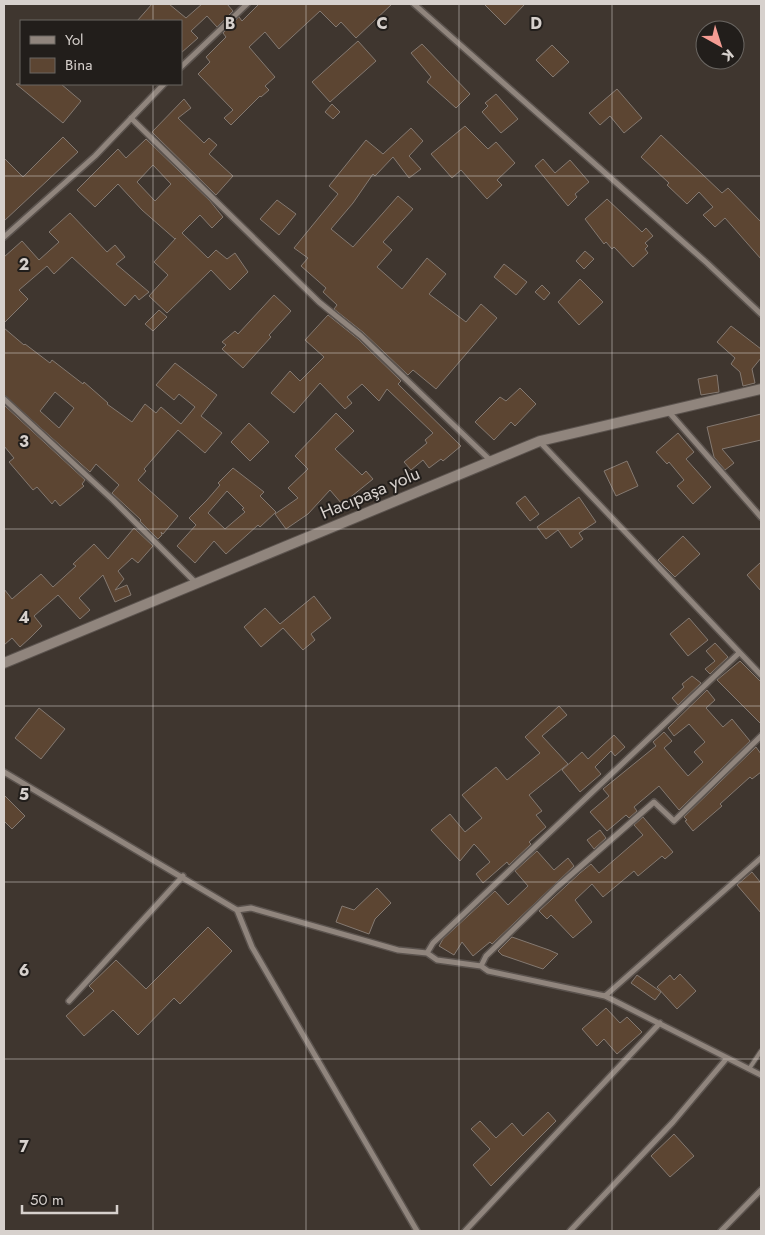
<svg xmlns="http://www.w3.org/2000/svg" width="765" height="1235" viewBox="0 0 765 1235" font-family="Jost,sans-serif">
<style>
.building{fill:#5c4532;stroke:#847971;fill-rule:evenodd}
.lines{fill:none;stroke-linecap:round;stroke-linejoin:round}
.service-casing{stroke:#5b534e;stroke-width:6}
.minor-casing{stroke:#5b534e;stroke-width:8}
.secondary-casing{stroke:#5b534e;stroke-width:12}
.service{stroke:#90857d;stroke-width:4}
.minor{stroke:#90857d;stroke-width:5}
.secondary{stroke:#90857d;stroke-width:10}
.grid{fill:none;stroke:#d7d1cd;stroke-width:1;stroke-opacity:0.55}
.labels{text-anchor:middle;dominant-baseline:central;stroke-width:4;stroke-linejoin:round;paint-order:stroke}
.street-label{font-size:18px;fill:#d7d1cd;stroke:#221e1b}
.grid-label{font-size:16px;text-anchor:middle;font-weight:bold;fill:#d7d1cd;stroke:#221e1b;stroke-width:4;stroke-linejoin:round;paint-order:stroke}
</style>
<rect width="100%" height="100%" fill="#3f362f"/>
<path class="building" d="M152,4H169L186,18L202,4H227L233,11L217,27L207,16L191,31L198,38L181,53V21H137Z
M259,4H392L356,38L341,22L336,27L320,11L279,49L265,32L249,47L275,77L265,86L269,90L261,97L260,96L231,125L224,118L233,110L198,74L210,62L206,57L226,37L223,33L239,17L242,21Z
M484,4H525L505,25Z
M358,41L376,61L330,102L312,82Z
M422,44L470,94L456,108L427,82L431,77L411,53Z
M552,45L569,62L553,77L536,60Z
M16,84H61L81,101L63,123Z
M617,89L642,118L624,133L610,116L600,125L589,113Z
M496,94L518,119L501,133L482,112L488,106L485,103Z
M184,99L191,108L178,118L204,143L209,138L217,145L209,154L233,176L216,195L152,132Z
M332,104L340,112L333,119L325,112Z
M465,126L488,149L496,142L515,163L497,180L502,185L487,199L461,170L452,178L431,154Z
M411,128L423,141L409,156L421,169L409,178L393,157L375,176L373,174L353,203L331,229L353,247L398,196L413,209L383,242L392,250L377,267L402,289L427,258L446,274L429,294L466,322L481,304L497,318L436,389L413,370L408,375L364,333L334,309L337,305L323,292L326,288L301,266L308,258L294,248L338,194L329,186L366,140L383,154Z
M661,135L722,193L728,188L761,222V259L725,218L715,227L703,215L713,207L699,192L687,204L667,185L669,183L641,157Z
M63,137L78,152L4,221V158L23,177Z
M146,139L210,201L223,217L212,228L200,215L182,233L208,258L216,250L227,259L235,253L248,272L230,290L211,270L167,313L149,296L168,275L154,262L176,238L175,239L142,210L118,184L95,207L77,190L118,149L126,158ZM153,165L171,184L155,201L137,182Z
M543,159L555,173L570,160L589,182L575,194L577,197L568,206L535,166Z
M607,199L642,232L646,228L653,236L645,243L648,246L645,249L648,253L633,267L614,247L612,249L606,242L604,244L585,219Z
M277,200L296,214L279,235L260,219Z
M70,213L107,252L115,245L125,257L116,264L149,292L139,300L135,295L125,306L72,257L54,274L47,266L19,290L28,299L4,323V257L22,241L39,260L59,242L49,232Z
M585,251L594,259L584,269L576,261Z
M504,264L527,282L516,295L494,277Z
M580,279L603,302L579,325L558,302Z
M542,285L550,293L544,300L535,292Z
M274,295L291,311L269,335L271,337L243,368L222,349L226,345L222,342L235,331L238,334Z
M159,310L167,317L153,331L145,324Z
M328,315L358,339L401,381L398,384L461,446L443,461L441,459L429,468L423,460L411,470L404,462L427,443L425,440L433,433L387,389L379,401L362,384L347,397L352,403L345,409L320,383L294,413L271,393L290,371L300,381L324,357L305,340Z
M731,326L761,349V358L752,369L755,383L743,386L740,372L731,364L735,358L717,342Z
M4,328L24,345L25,344L50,363L52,360L83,384L84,382L108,403L107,404L132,422L145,404L156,413L161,407L181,424L195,407L179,394L174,400L156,385L175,363L217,395L201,416L222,433L205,453L178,430L144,469L146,471L138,480L178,516L163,534L161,532L162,535L158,539L140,521L141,520L112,493L119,485L96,464L90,472L4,395ZM55,392L74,408L59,428L40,411Z
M717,375L719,392L701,395L698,379Z
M520,388L536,404L515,426L511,422L494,440L475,422L500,397L506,401Z
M4,405L85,480L82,484L84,486L60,506L55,500L52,504L37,487L33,490L9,462L14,458L4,446Z
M336,413L354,431L335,449L362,475L366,471L373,479L342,504L330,490L308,514L286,529L275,514L298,498L288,488L308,469L295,456Z
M761,414V440L722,449L734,463L725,470L714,457L707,427Z
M249,423L269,442L250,461L231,442Z
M678,433L694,452L686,459L711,487L693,504L677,486L684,480L669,462L667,464L656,452Z
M627,461L638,486L616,496L604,471Z
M233,468L264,492L260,496L276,512L260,527L258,525L226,554L214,541L195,563L177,546L196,525L189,518L207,500L220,485L218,483ZM227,491L244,508L242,509L245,512L225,529L208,513Z
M525,496L539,514L530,521L516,503Z
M579,497L596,522L579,533L583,539L571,548L558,530L546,539L537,527Z
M134,528L153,546L138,563L132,558L118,571L124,579L115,590L127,585L131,595L115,602L103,575L79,598L90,610L80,619L58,595L34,616L42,626L31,637L20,647L12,638L4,645V589L12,599L41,574L53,587L76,566L73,564L94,544L108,559Z
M683,536L700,554L675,577L658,560Z
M761,562V591L747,575Z
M314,596L331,618L311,634L315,640L303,650L283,628L261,647L244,627L265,608L280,624Z
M689,618L708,640L688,656L670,634Z
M715,643L728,657L710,674L705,669L715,661L706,651Z
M740,661L761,682V724L717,680Z
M692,676L701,683L678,705L672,698L684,687L682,684Z
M707,690L715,700L706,708L723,727L732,719L750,741L679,810L659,786L634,807L637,811L629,818L626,815L607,831L590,812L609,796L603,789L656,746L653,742L664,732L672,741L664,748L688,776L703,762L694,752L705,742L689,724L674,736L668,728Z
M559,706L567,715L542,736L568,764L529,795L542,811L536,815L546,827L529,842L531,844L509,865L507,862L483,883L476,874L490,862L477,847L474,844L460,861L431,830L450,814L465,832L482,818L462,795L496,767L507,780L540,753L525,737Z
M39,708L65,729L41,759L15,738Z
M614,735L625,747L615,756L611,751L595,767L601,774L580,792L562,770L582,752L588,759Z
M756,747L761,754V772L752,779L750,777L720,804L722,806L693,831L685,821L687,820L684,817Z
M4,795L25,816L12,829L4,821Z
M643,817L673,852L665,859L662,856L638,876L634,871L603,897L592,884L575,900L592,922L573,938L551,915L547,919L539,911L580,873L591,864L599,873L643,835L634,825Z
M600,830L606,838L594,849L587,840Z
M537,851L554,870L568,858L574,866L492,944L490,942L473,956L462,942L454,955L439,946L443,939L495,891L508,905L528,886L515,871Z
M752,872L761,883V913L737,885Z
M377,888L391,903L375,919L369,934L336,922L342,906L354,910Z
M208,927L232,951L180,1004L174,998L138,1035L113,1010L84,1036L66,1016L94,991L89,986L116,960L146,989Z
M512,937L549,950L558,954L543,969L502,955L498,951Z
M680,974L696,991L677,1009L657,987L670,975L674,980Z
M637,975L661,992L655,1000L631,983Z
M606,1008L620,1023L627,1017L642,1032L617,1054L604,1039L597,1046L582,1029Z
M548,1112L556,1121L491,1186L473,1165L490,1149L471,1129L480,1121L496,1138L512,1123L523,1136Z
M674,1134L694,1156L670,1177L651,1156Z"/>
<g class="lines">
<g class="service-casing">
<path id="service" d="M749,1069L761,1051"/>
</g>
<g class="minor-casing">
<path id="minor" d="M414,4L707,263L761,314
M181,67L247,4
M131,118L319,302L361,336L491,461
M4,237L95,156L164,84
M4,399L113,500L196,583
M668,411L761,517
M540,442L761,675
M4,772L237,910L252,947L417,1231
M237,910L251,908L398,950L427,953L437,960L481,966L488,971L605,996L761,1075
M427,953L433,943L739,653
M481,966L486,956L556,888L654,802L674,821L761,736
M605,996L761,858
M69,1001L183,876
M465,1231L660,1023
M570,1231L673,1122L727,1058
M721,1231L761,1190"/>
</g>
<g class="secondary-casing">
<path id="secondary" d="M4,663L540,441L761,389"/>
</g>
<use href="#service" class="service"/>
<use href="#minor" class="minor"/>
<use href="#secondary" class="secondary"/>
</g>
<path class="grid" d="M153,4V21M306,4V1231M459,4V1231M612,4V1231M153,84V1231M4,176H761M4,353H761M4,529H761M4,706H761M4,882H761M4,1059H761"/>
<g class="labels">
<g class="street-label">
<text transform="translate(370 493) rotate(-23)">Hacıpaşa yolu</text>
</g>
</g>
<g class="grid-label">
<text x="230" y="29">B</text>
<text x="382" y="29">C</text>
<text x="536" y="29">D</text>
<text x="24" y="270">2</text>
<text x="24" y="447">3</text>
<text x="24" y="623">4</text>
<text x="24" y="800">5</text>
<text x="24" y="976">6</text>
<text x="24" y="1152">7</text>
</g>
<rect width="765" height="1235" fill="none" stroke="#d7d1cd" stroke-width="10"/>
<rect x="20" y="20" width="162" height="65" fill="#221e1b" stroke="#6a6662"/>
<rect x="30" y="36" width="25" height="8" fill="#90857d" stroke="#6a6662"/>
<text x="65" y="45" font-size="15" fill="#d7d1cd">Yol</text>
<rect x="30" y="58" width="25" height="15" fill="#5c4532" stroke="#6a6662"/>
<text x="65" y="70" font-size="15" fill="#d7d1cd">Bina</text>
<g transform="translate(720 45) rotate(141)"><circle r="24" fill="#221e1b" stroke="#6a6662"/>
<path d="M0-4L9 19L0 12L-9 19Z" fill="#f59c93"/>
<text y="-8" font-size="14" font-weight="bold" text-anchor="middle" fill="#d7d1cd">K</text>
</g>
<path d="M22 1205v8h95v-8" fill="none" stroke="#d7d1cd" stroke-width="2.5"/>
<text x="30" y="1205" font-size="15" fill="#d7d1cd" stroke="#221e1b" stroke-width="4" paint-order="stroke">50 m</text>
</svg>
